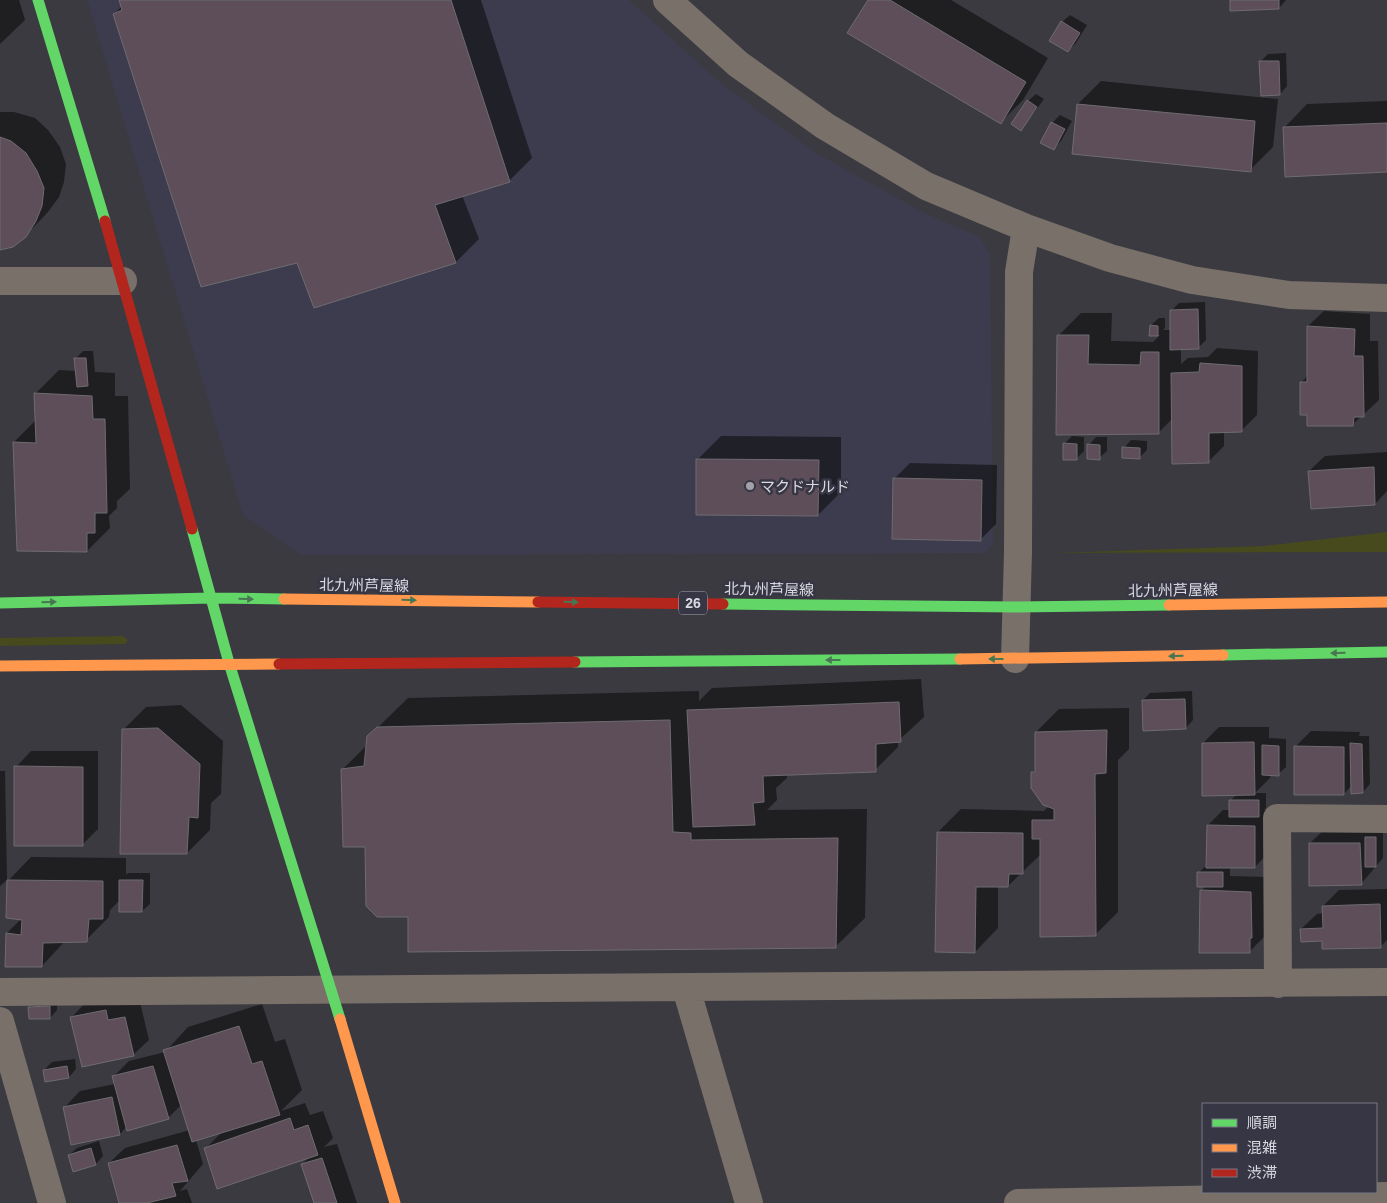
<svg xmlns="http://www.w3.org/2000/svg" width="1387" height="1203" viewBox="0 0 1387 1203" font-family="Arial,'Noto Sans JP',sans-serif">
<style>
.built{fill:#3d3c4e}
.green{fill:#464a1d}
.shadow{fill:#0007}
.building{fill:#5d4e5a;stroke:#6f6c70}
.lines{fill:none;stroke-linecap:round;stroke-linejoin:round}
.street{stroke:#787069;stroke-width:28}
.fast{stroke:#63d668;stroke-width:11}
.slow{stroke:#ff974d;stroke-width:11}
.jam{stroke:#b3261e;stroke-width:11}
.oneway{fill:#497652}
.poi-dot{fill:#a2a1a9;stroke:#373644;stroke-width:2}
.labels{text-anchor:middle;dominant-baseline:central;stroke-width:5;stroke-linejoin:round;paint-order:stroke}
.shield{fill:#373644;stroke:#a9a8b3;stroke-width:1}
.shield-label{font-size:14px;font-weight:bold;fill:#dad9e2}
.poi-label{font-size:15px;fill:#dad9e2;stroke:#373644;text-anchor:start}
.street-label{font-size:15px;fill:#dad9e2;stroke:#373644}
</style>
<rect width="100%" height="100%" fill="#3a3a40"/>
<path class="built" d="M87,0H629L722,84L818,154L924,213L980,237L990,254L993,544L985,553L300,555L243,515Z"/>
<path class="green" d="M1387,532V552L1053,553L1263,546Z
M123,636L128,640L125,644L0,646V638Z"/>
<path class="shadow" d="M0,0H19L25,20L0,44Z
M120,0H481L532,158L509,181L462,195L479,239L456,262H298L114,14L122,6Z
M869,0H951L1048,58L1023,100L1000,123Z
M1231,0H1286L1279,8Z
M1070,15L1087,25L1076,43L1068,51L1062,22Z
M1286,53L1287,86L1280,94L1260,62L1268,54Z
M1101,81L1278,99L1273,147L1250,170L1078,104Z
M1036,94L1044,99L1021,130L1028,101Z
M1387,101V171L1284,128L1307,104Z
M0,112H14L35,118L48,130L60,147L66,164L64,182L59,197L48,212L25,236L0,249Z
M1060,115L1072,121L1061,141L1053,149L1052,123Z
M1205,302L1206,340L1198,348L1181,349V364L1188,358L1208,357L1217,348L1258,351L1257,415L1241,431L1224,432V446L1208,462L1173,418L1158,433L1058,336L1081,313H1112L1111,341L1153,342L1160,335H1150L1151,325L1159,318H1165V328L1163,330H1171V311L1179,303Z
M1324,311L1370,314V341H1378L1379,400L1353,424L1308,414L1301,383L1308,375V326Z
M83,351H93L95,372L115,373V396H128L130,489L117,501V508L109,516L110,528L87,551L14,442L36,420V393L59,370L77,371L76,358Z
M721,436L841,437V492L818,515L698,459Z
M1072,436L1084,437V451L1076,459L1064,444Z
M1096,437H1107V451L1099,458L1089,445Z
M1131,440L1147,441V450L1139,458L1124,448Z
M1387,452V491L1375,504L1309,471L1325,456Z
M910,463L997,465L996,524L980,540L894,479Z
M921,679L924,717L898,741V747L875,770L787,774V778L776,788L777,800L767,810L867,809L865,918L835,947L410,916L367,846L342,770L367,745L368,737L408,698L699,691V701L712,688Z
M1192,691L1193,720L1186,728L1143,700L1150,693Z
M181,705L223,741L221,794L211,803L210,830L187,853L123,730L146,707Z
M1129,708V749L1118,760V912L1095,935L1041,854L1008,886H998V928L975,952L938,832L961,809L1044,811L1049,806L1032,773L1036,769V732L1059,709Z
M1219,727H1269V738L1286,739V767L1278,774H1270V778L1255,793H1266V808L1264,810H1270V851L1255,867H1230V876L1266,877L1265,936L1249,952L1201,891L1206,886L1198,873L1207,865L1208,825L1223,810H1230V801L1237,794L1203,743Z
M1311,731L1360,732L1359,736H1369L1370,784L1363,792L1352,785L1344,794L1295,747Z
M31,751H98V829L82,845L16,767Z
M0,771H5L7,880L0,886Z
M1326,828L1383,830V858L1361,884L1310,843Z
M31,857L126,858V875L128,873H150V904L142,911L120,900L110,910L109,917L86,940L65,941L42,966L7,933L22,918L8,881Z
M1387,889V940L1381,946L1323,939L1301,929L1317,914L1323,913V906L1339,890Z
M121,995L124,1005L140,1002L149,1040L133,1055L72,1017L87,1001Z
M37,999H57V1010L50,1018L30,1007Z
M262,1004L275,1042L285,1039L302,1090L281,1111L305,1103L310,1115L323,1111L333,1138L324,1147L337,1144L357,1203H315L302,1164L311,1156L206,1148L223,1131L196,1140L203,1164L180,1191L187,1189L192,1203H120L109,1163L125,1148L190,1130L182,1104L168,1118L127,1126L120,1134L65,1107L80,1091L115,1084L113,1077L129,1061L165,1052L188,1027Z
M75,1059L76,1069L69,1077L44,1070L52,1062Z
M99,1141L103,1156L96,1164L74,1170L69,1155L77,1148Z"/>
<path class="building" d="M119,0H451L510,182L435,205L456,263L314,308L297,263L201,287L113,14L122,10Z
M868,0H890L1026,82L1001,124L847,33Z
M1230,0H1279V9L1230,11Z
M1061,21L1080,33L1068,52L1049,41Z
M1259,61H1279L1280,95L1261,96Z
M1027,100L1037,107L1021,131L1011,124Z
M1077,104L1255,121L1251,172L1072,154Z
M1051,122L1065,129L1054,150L1040,143Z
M1387,123V172L1285,177L1283,127Z
M0,137L11,141L26,153L37,171L44,188L42,206L36,221L26,237L13,247L0,250Z
M1198,309L1199,349L1170,350V310Z
M1150,325L1158,326V336H1149Z
M1307,326L1355,329L1354,356H1363L1364,417H1354L1353,426H1307V415H1300V382H1307Z
M1057,335H1089L1088,364L1140,365L1141,352H1159V434L1056,435Z
M74,358H86L88,386L77,387Z
M1200,363L1242,366V432L1209,433V463L1172,464L1171,373L1199,372Z
M34,393L92,396L93,419H105L107,513H95V533H87V552L17,551L13,442L36,443Z
M1063,443L1077,444V460H1063Z
M1087,444L1100,445V460L1087,459Z
M1122,447L1140,448V459L1122,458Z
M696,459L819,460L818,516L696,515Z
M1374,467L1375,505L1311,509L1308,471Z
M893,478L982,480L981,541L892,539Z
M1185,699L1186,729L1143,731L1142,700Z
M899,702L901,742L876,744V772L763,776L764,802L753,803L755,825L693,827L687,710Z
M670,720L673,832L691,833V840L838,838L836,948L408,952V917H377L366,906L365,847H343L341,769L364,766L367,736L377,727Z
M158,728L200,764L198,818L189,817L187,854H120L122,729Z
M1107,730L1106,773L1095,774L1096,936L1040,937V839H1032V820H1054V809L1043,805L1031,788V772H1035V732Z
M1254,742L1255,795L1202,796V743Z
M1350,743L1362,744L1363,793L1351,794Z
M1262,745L1279,746V776L1262,775Z
M1294,746L1344,747V795H1294Z
M14,766L83,767V846H14Z
M1229,800H1259V817H1229Z
M1207,825L1255,826V868H1206Z
M937,832L1023,833V874H1009L1008,887H976L975,953L935,952Z
M1365,837H1376V867H1365Z
M1309,843H1360L1362,885L1309,886Z
M1197,872H1223V887H1197Z
M7,880L103,881V919H89L87,942L43,943L42,967H5L6,933L21,935L22,920L6,918Z
M119,880H143L142,912H119Z
M1200,890L1251,892L1252,938H1250V953H1199Z
M1380,904L1381,948L1322,949V941L1301,942L1300,929L1323,928L1322,906Z
M50,1006V1019H29L28,1007Z
M106,1010L108,1020L125,1017L134,1056L82,1067L70,1017Z
M239,1026L252,1064L262,1061L280,1115L192,1142L163,1050Z
M67,1066L69,1078L45,1082L43,1070Z
M153,1066L169,1119L127,1131L112,1076Z
M112,1097L120,1135L71,1145L63,1107Z
M290,1118L294,1130L308,1125L318,1155L217,1189L204,1148Z
M177,1145L188,1181L172,1183L176,1196L147,1203H119L108,1163Z
M91,1148L96,1165L73,1172L68,1155Z
M322,1158L337,1203H314L301,1164Z"/>
<g class="lines">
<path class="street" d="M667,0L738,64L825,126L926,186L1026,228L1110,258L1192,280L1289,295L1387,298
M0,281H123
M1015,659L1018,552L1019,272L1026,228
M1278,984L1277,818L1387,819
M686,988L749,1203
M0,992L1387,982
M0,1021L52,1203
M1018,1203L1387,1196"/>
<path class="fast" d="M38,0L105,221
M192,529L229,663L340,1019
M0,603L211,598L284,599
M723,604L1017,607L1169,605
M1223,655L1387,652
M575,662L960,659"/>
<path class="slow" d="M284,599L538,602
M1169,605L1387,602
M960,659L1223,655
M0,666L279,664
M340,1019L395,1203"/>
<path class="jam" d="M105,221L192,529
M538,602L723,604
M279,664L575,662"/>
</g>
<defs><path id="oneway-solid" d="M-6-.8H1V-3.2L6.5 0L1 3.2V.8H-6Z" transform="scale(1.25)"/></defs>
<g class="oneway">
<use href="#oneway-solid" transform="translate(246 599) rotate(1)"/>
<use href="#oneway-solid" transform="translate(409 600) rotate(1)"/>
<use href="#oneway-solid" transform="translate(49 602) rotate(-2)"/>
<use href="#oneway-solid" transform="translate(571 602) rotate(1)"/>
<use href="#oneway-solid" transform="translate(1338 653) rotate(179)"/>
<use href="#oneway-solid" transform="translate(1176 656) rotate(179)"/>
<use href="#oneway-solid" transform="translate(996 659) rotate(180)"/>
<use href="#oneway-solid" transform="translate(833 660) rotate(180)"/>
</g>
<circle class="poi-dot" cx="750" cy="486" r="5"/>
<g class="labels">
<rect class="shield" x="679" y="591.5" width="28" height="23" rx="4"/>
<g class="shield-label">
<text x="693" y="603">26</text>
</g>
<g class="poi-label">
<text x="760" y="486">マクドナルド</text>
</g>
<g class="street-label">
<text transform="translate(364 585) rotate(1)">北九州芦屋線</text>
<text transform="translate(769 589) rotate(1)">北九州芦屋線</text>
<text transform="translate(1173 590) rotate(-1)">北九州芦屋線</text>
</g>
</g>
<rect x="1202" y="1103" width="175" height="90" fill="#373644" stroke="#787783"/>
<rect x="1212" y="1119" width="25" height="8" fill="#63d668" stroke="#787783"/>
<text x="1247" y="1128" font-size="15" fill="#dad9e2">順調</text>
<rect x="1212" y="1144" width="25" height="8" fill="#ff974d" stroke="#787783"/>
<text x="1247" y="1153" font-size="15" fill="#dad9e2">混雑</text>
<rect x="1212" y="1169" width="25" height="8" fill="#b3261e" stroke="#787783"/>
<text x="1247" y="1178" font-size="15" fill="#dad9e2">渋滞</text>
</svg>
